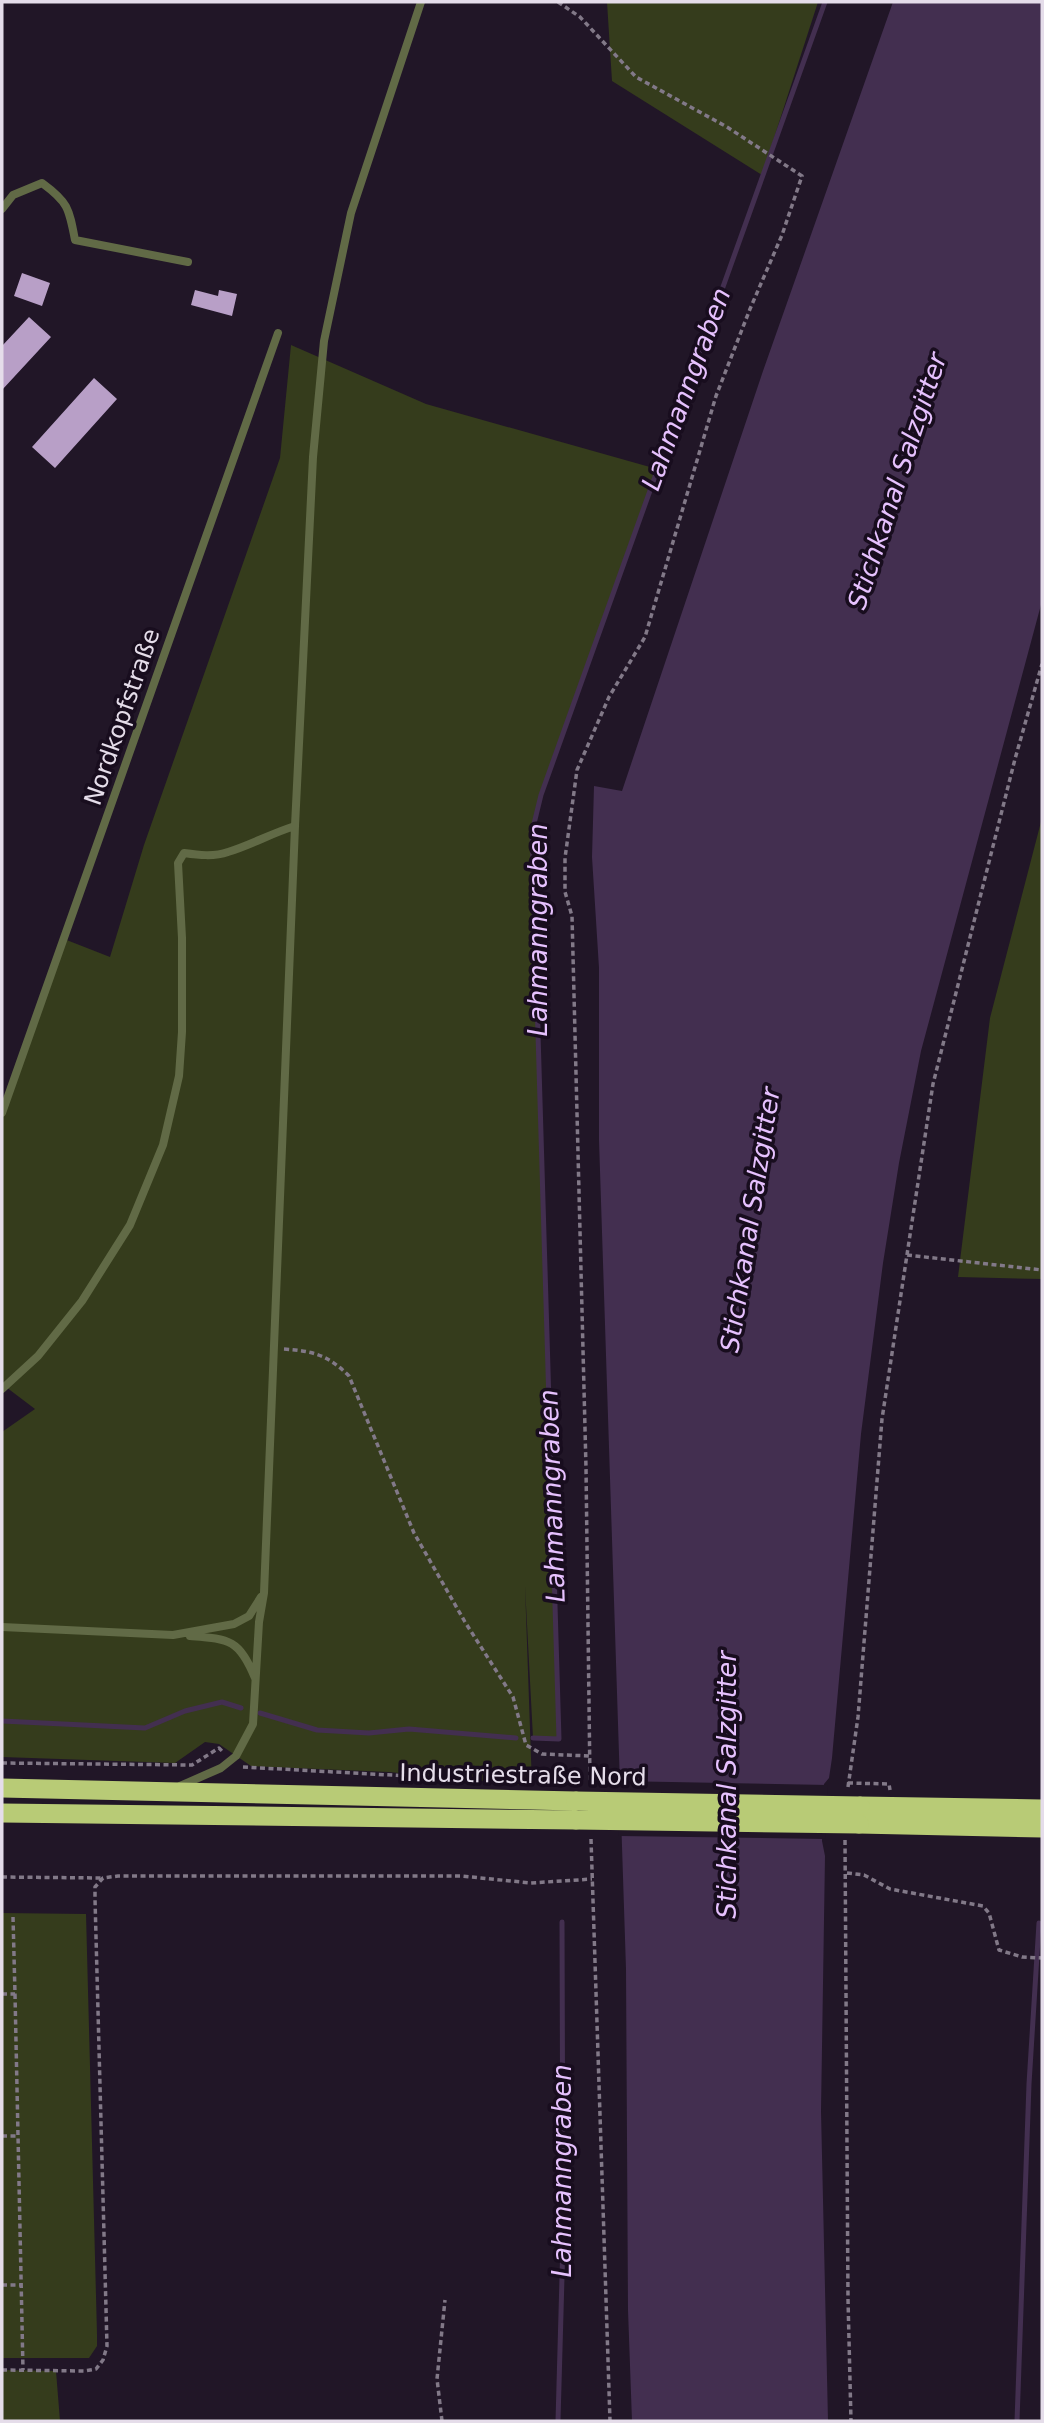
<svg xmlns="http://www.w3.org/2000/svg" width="1044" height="2423" viewBox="0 0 1044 2423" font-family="'DejaVu Sans',sans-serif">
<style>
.green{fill:#353c1c}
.water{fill:#432f50}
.pier{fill:#211627}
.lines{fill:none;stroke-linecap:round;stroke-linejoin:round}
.stream{stroke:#432f50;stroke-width:5}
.building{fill:#b89fc7}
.path{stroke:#827988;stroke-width:3.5;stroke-dasharray:5 3.5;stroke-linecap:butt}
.service{stroke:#616a46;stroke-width:8}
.trunk{stroke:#b8cb76;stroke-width:19}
.trunk-bridge{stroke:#b8cb76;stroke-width:19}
.labels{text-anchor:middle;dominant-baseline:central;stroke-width:7;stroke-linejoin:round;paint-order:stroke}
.street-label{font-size:24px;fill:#e5ddea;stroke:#180d1e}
.water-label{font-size:26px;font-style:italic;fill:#e6c1fe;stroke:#180d1e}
</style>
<rect width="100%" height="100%" fill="#211627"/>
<path class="green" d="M607,2H818L762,175L612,81Z
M291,345L426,404L657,469L541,795L532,832L559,1739L533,1738L525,1586L532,1786L389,1772L251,1766L219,1744L205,1742L175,1763L2,1757V1432L35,1409L2,1384V1113L64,939L110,957L144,845L280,458Z
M1042,818V1279L958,1277L990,1018Z
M2,1913L86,1914L97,2334V2346L89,2358H2Z
M2,2370L56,2371L60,2421H2Z"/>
<path class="water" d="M893,2H1042V601L921,1051L899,1163L883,1263L861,1434L832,1758L829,1778L824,1784L822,1841L825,1856L821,2111L828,2421H632L628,2310L626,1969L599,1140V968L592,857L594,786L622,791L763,371Z"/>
<path class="pier" d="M617,1781L828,1785L825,1839L619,1836Z"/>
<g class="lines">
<path class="stream" d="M260,1713L317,1730L369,1733L409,1729L516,1738
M2,1721L145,1728L185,1711L222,1702L241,1708
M533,1738L559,1739L532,832L541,795L825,2
M558,2421L563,2241L562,1922
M1017,2421L1029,2084L1039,1923"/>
</g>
<path class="building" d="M22,273L50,283L42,306L14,296Z
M195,290L218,296L219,290L237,294L232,316L191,305Z
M29,317L51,337L2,390V346Z
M94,378L117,399L55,468L32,447Z"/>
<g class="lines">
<path class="path" d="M558,2L580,17L636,77L727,127L802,176L782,235L750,309L716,396L645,637L609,697L577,770L565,858V892L572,916L586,1468L590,1782
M907,1255L1042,1270
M284,1349C313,1351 328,1355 349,1376L414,1533L465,1622L513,1697L526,1745L542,1754L590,1756
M2,1763L192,1765L219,1748L223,1752
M243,1767L427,1777
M848,1783L889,1784L890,1790
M848,1787L858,1717L882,1419L933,1084L1015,759L1042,664
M591,1839L610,2421
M845,1840L848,2299L851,2421
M847,1873L864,1875L890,1889L983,1906L989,1913L999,1950L1022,1957L1042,1958
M2,1877L103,1878
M2,1994H15L13,1917
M15,1994L23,2370
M2,2136H17
M2,2285H21
M2,2370L84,2371L96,2369L103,2360L107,2346L95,1899V1887L103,1878L118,1876H461L531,1883L592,1879
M442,2421L437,2379L445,2300"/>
<path class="service" d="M2,209L13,195L42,183C68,202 69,208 75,240L188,262
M2,1113L278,333
M2,1389L38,1356L82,1301L130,1225L163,1145L179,1076L182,1032V938L178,863L184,853C198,855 214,857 228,852C251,845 272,833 295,826
M2,1627L173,1635L234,1624L249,1616L261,1597
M190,1636C229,1639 239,1639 255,1678
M180,1786L221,1768L236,1756L253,1724L259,1622L264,1593L295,826L313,457L324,341L351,213L421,2"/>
<path class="trunk" d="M2,1788L576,1801
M860,1806L1042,1809
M2,1813L576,1820
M859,1824L1042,1828"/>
<path class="trunk-bridge" d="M576,1801L860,1806
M576,1820L859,1824"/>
</g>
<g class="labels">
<g class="street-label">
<text transform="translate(122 717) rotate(-71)">Nordkopfstraße</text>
<text transform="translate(523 1775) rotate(1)">Industriestraße Nord</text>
</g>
<g class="water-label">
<text transform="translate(686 389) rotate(-70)">Lahmanngraben</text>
<text transform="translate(897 481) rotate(-72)">Stichkanal Salzgitter</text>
<text transform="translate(538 930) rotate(-90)">Lahmanngraben</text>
<text transform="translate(750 1220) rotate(-81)">Stichkanal Salzgitter</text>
<text transform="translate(552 1496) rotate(-92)">Lahmanngraben</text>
<text transform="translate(727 1785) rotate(-90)">Stichkanal Salzgitter</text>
<text transform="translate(562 2171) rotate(-90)">Lahmanngraben</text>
</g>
</g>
<rect width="1044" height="2423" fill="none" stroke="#e5ddea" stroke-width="7"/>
</svg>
